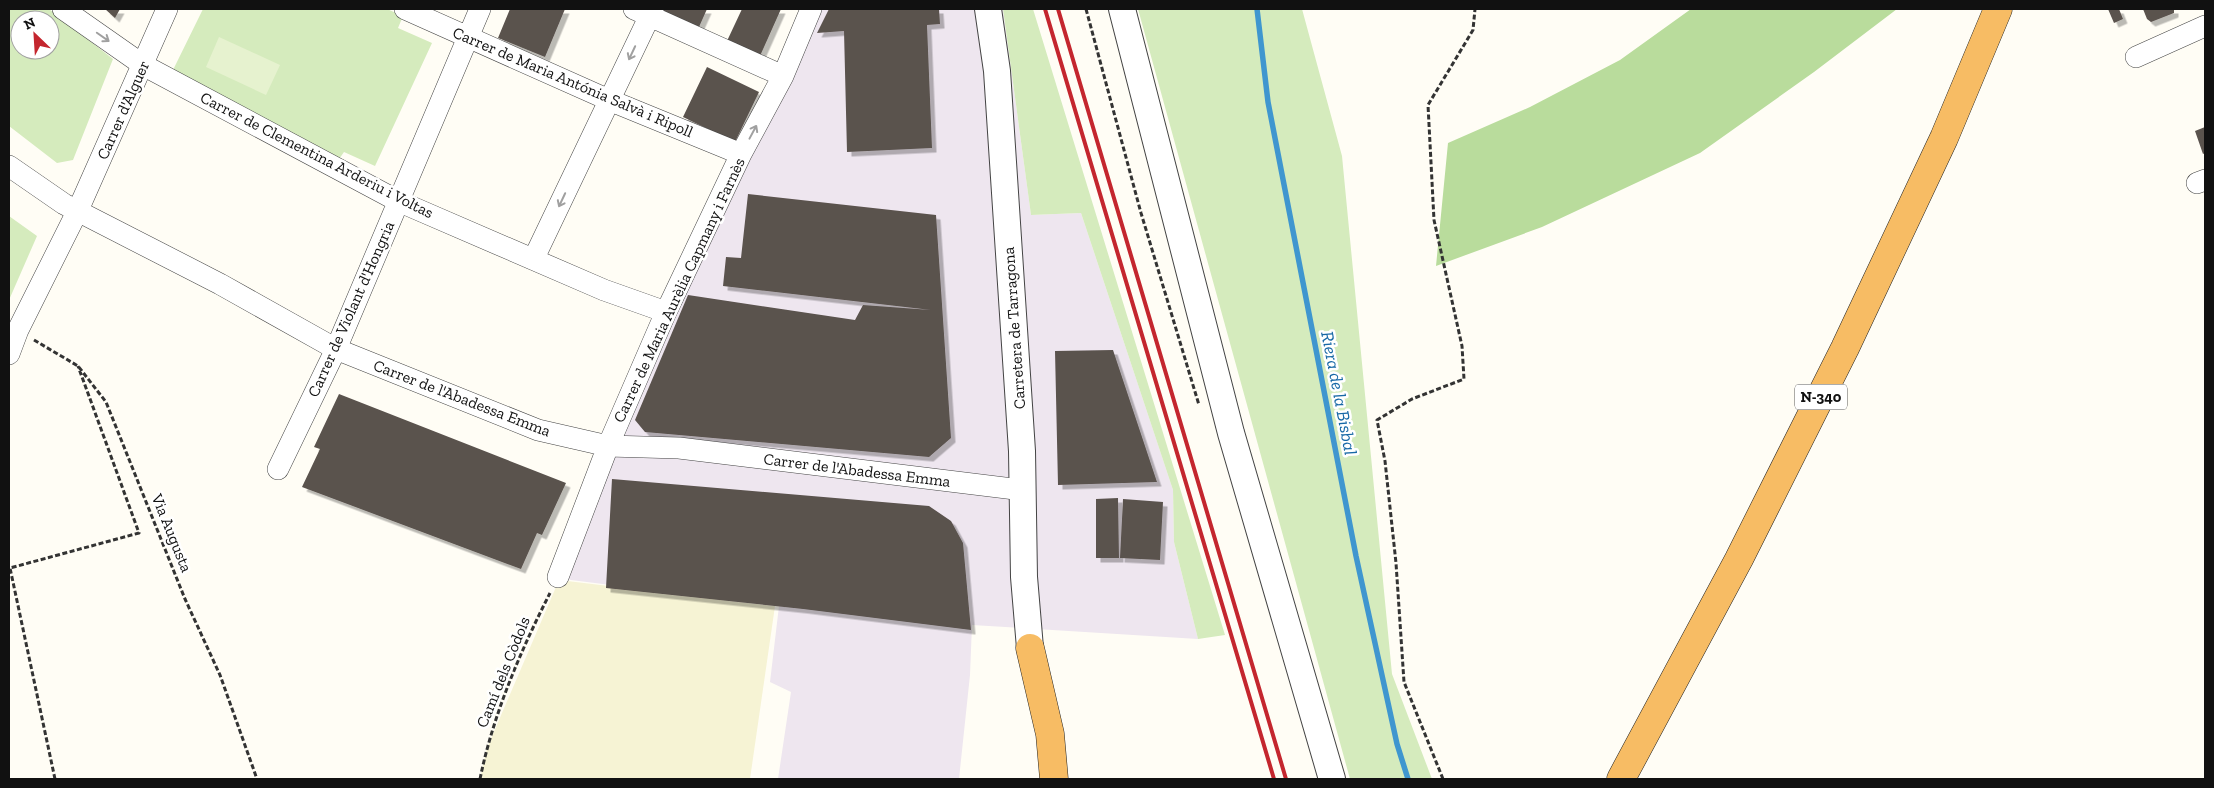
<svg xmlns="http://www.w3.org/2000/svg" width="2214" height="788" viewBox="0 0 2214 788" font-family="'Zilla Slab',serif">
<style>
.industrial{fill:#eee6ef}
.farmland{fill:#f6f3d4}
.green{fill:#d5ebbd;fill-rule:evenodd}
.forest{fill:#b9dc9c}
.pitch{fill:#e6f2cf}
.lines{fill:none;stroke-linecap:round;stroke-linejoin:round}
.stream{stroke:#3f96cf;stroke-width:5.5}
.building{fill:#5a524d;filter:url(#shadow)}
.minor-casing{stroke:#444;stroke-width:22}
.tertiary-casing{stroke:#444;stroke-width:28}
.trunk-casing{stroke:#222;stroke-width:29}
.path{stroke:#333;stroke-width:3;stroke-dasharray:5 2.5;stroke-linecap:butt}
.minor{stroke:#fff;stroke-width:21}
.tertiary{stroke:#fff;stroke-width:26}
.trunk{stroke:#f7bc64;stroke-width:28}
.rail{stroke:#c4262e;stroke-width:4}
.oneway{stroke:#a0a0a0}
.labels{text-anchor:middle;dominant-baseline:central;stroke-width:5;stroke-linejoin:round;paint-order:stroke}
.shield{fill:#fff;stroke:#585858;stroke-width:1}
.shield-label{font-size:15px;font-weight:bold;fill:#111}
.street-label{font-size:16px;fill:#111;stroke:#fff}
.water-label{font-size:18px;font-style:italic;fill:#1768a6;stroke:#fff}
</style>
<defs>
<filter id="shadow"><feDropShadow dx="4.5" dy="4.5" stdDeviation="0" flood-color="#0004"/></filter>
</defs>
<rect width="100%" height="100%" fill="#fffdf5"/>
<path class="industrial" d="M804,9H1003L1031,215L1081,213L1173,490L1174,542L1198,639L972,625L970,675L959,779H778L791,692L770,682L779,606L571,580L552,574Z"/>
<path class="farmland" d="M559,580L775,606L750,779H480L487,748Z"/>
<path class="green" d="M9,9H49L113,59L73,160L57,163L9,126ZM20,20H50V50H20Z
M203,9H387L403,16L398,28L432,43L375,166L344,152L337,162L173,70Z
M1003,9H1033L1225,635L1198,639L1174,542L1173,490L1081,213L1031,215Z
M1138,9H1302L1342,156L1392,674L1432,779H1350Z
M9,216L37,236L9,300Z"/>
<path class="forest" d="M1691,9H1897L1814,72L1700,153L1542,227L1436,266L1448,143L1530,107L1620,60Z"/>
<path class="pitch" d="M219,37L280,65L266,95L206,67Z"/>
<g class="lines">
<path class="stream" d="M1257,9L1268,102L1356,556L1397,744L1408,779"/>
</g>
<path class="building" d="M105,9H120L115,18Z
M510,9H565L545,57L498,38Z
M662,9H707L699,27L661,10Z
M742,9H781L760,56L727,41Z
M829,9H939L940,24L927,25L932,148L847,152L844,31L817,33Z
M2108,9H2119L2123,19L2114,23Z
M2143,9H2174V13L2151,22L2147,19Z
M707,67L759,92L735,142L683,117Z
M2205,127V153L2203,154L2195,131Z
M748,194L936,215L951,438L929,457L645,432L635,420L688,295L855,320L863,305L931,310L723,286L726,257L741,258Z
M1113,350L1157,482L1058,485L1055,351Z
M339,394L566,483L542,535L537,533L521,569L302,487L320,449L314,447Z
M612,479L929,506L951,521L963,543L971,630L803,609L606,588Z
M1118,498L1119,558H1096V499Z
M1123,499L1163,502L1160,560L1120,558Z"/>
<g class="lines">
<g class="minor-casing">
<path id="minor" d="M63,9L143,65L398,201L604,290L666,312
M405,9L609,100L741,154
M634,9L783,76
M2136,57L2205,26
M9,166L64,204L220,284L336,349L538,430L608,446L679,448L1022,490
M2197,183L2205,180
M534,258L653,9
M9,354L18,330L78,210L167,9
M278,469L336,349L480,9
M558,577L608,446L666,312L741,154L783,76L811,9"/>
</g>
<g class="tertiary-casing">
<path id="tertiary" d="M988,9L997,71L1022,451L1024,577L1030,648
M1122,9L1231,433L1332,779"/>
</g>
<g class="trunk-casing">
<path id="trunk" d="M1030,648L1050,734L1054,779
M1621,779L1739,559L1845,348L1944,138L1998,9"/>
</g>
<path class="path" d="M1086,9L1141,213L1199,405
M34,340L78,366L106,402L185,599L220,675L257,779
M55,779L10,568L139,533L78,366
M480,779C493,715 520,652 550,593
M1443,779L1404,682L1396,563L1385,461L1377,420L1412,399L1464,379L1462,346L1434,220L1428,105L1473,30L1475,9"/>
<use href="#minor" class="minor"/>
<use href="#tertiary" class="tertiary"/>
<use href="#trunk" class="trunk"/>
<path class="rail" d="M1045,9L1274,779
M1058,9L1286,779"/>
</g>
<defs><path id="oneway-shaft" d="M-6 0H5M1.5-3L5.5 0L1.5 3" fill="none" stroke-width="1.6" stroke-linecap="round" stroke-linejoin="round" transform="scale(1.25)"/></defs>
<g class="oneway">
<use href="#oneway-shaft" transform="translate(103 37) rotate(35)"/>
<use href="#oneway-shaft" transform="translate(632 53) rotate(115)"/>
<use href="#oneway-shaft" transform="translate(753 132) rotate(-62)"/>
<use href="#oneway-shaft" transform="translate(562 200) rotate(115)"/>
</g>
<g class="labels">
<rect class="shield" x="1795" y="384.5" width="52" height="25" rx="4"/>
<g class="shield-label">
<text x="1821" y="397">N-340</text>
</g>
<g class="street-label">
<text transform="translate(573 82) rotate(23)">Carrer de Maria Antónia Salvà i Ripoll</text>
<text transform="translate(123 110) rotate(-66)">Carrer d'Alguer</text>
<text transform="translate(317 155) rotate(27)">Carrer de Clementina Arderiu i Voltas</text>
<text transform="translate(679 290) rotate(-65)">Carrer de Maria Aurèlia Capmany i Farnès</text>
<text transform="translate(351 309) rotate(-66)">Carrer de Violant d'Hongria</text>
<text transform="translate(1014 328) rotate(-94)">Carretera de Tarragona</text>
<text transform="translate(462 398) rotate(21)">Carrer de l'Abadessa Emma</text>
<text transform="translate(857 470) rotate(7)">Carrer de l'Abadessa Emma</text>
<text transform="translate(172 533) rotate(68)">Via Augusta</text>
<text transform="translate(503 672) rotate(-68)">Camí dels Còdols</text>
</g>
<g class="water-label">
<text transform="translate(1339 393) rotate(79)">Riera de la Bisbal</text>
</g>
</g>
<rect width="2214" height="788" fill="none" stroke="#111111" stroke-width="20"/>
<g transform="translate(35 35) rotate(335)"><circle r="24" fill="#ffffff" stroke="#a0a0a0"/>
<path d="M0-4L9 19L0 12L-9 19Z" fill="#c4262e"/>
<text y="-8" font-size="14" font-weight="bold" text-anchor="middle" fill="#111111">N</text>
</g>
</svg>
